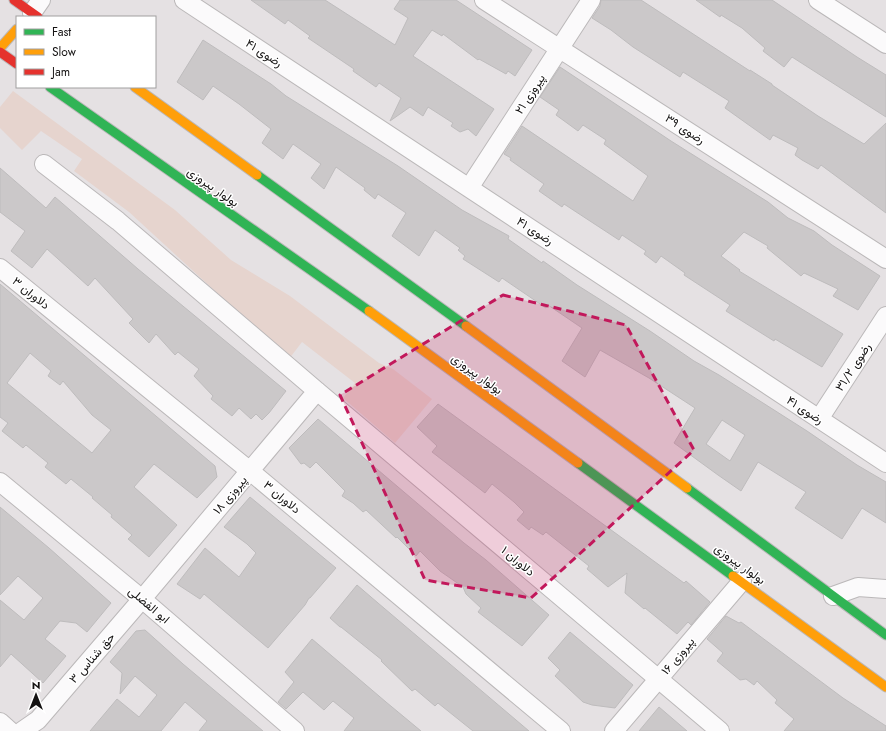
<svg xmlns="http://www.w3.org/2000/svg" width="886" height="731" viewBox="0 0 886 731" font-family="Jost,Vazirmatn,sans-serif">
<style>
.green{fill:#e6d4ce}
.building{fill:#cbc8c9;stroke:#bebcbd;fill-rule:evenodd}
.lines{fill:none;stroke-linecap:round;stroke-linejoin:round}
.street-casing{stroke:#bbb8b9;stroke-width:20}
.fast-casing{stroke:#bbb8b9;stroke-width:11}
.slow-casing{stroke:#bbb8b9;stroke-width:11}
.jam-casing{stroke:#bbb8b9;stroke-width:11}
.street{stroke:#fbfafb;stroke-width:18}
.fast{stroke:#30b455;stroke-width:9}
.slow{stroke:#ff9f0a;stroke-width:9}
.jam{stroke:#e5322d;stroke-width:9}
.marked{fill:#c2185b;fill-opacity:0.2;stroke:#c2185b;stroke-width:3;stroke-dasharray:8 5;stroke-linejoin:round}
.labels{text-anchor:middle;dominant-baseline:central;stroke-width:3;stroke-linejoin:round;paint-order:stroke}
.street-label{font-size:12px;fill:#141212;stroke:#fff}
</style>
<rect width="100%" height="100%" fill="#e5e1e3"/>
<path class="green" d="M13,91L175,210L231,260L290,296L379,363L393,369L432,399L395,443L343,398L355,383L302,342L289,359L129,212L74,171L82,159L41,131L22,150L0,128V107Z"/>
<path class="building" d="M251,0H325L395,45L408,18L394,9L400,0H456L532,50L515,76L508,71L506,74L479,59L478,60L443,34L442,36L432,30L413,56L494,109L476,136L468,129L460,132L451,126L453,123L428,107L423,116L410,107L390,121L401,98L379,83L376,87L353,71L354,69L308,38L310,36L288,20L285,24Z
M601,0H641L750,71V70L772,84V85L818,116L864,144L886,123V213L821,165L818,169L802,160L795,155L798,148L773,135L770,140L746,123L725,108L729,101L683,72L680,77L633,47L611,30L592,18L600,6Z
M696,0H772L857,57L886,75V117L792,57L784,67L763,51L765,48L742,28L721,15L720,17Z
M203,40L271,84L286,96L398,166L462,210L509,236L508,239L542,263L543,261L577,285L650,331L694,361L719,375L807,431L857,465L886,482V523L862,508L842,539L795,508L806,492L758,462L741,491L718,475L674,443L695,408L649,378L600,350L585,377L562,361L582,328L548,305L546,308L502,278L499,282L463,259L465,256L458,250L460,248L435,230L419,256L392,236L406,213L378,194L375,199L364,190L365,188L336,167L324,189L311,178L321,164L293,144L283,159L262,143L271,129L239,104L213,86L203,100L177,82ZM722,420L745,435L730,461L706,444Z
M560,67L671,141L768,202L788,218L814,231L832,245L880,276L858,310L833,296L838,289L804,273L801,276L767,248L768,246L744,232L721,256L740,270L739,271L843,334L822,367L775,339L774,341L726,311L730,305L684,275L685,273L661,256L656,263L644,254L646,251L622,235L619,240L564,204L562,207L539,191L544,184L510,160L511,158L504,154L522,126L633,201L648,176L604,144L606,140L583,125L578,131L556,115L559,110L540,97Z
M0,168L46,208L55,197L138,269L286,391L269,413L262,420L256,414L251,419L239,408L232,416L211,399L213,396L194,376L199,369L178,352L175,355L156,334L149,343L129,323L133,319L95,278L88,286L47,249L32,268L11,251L25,231L0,212Z
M0,284L215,466L217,477L197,498L154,464L134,487L177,525L149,557L128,539L132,535L111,517L112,515L92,498L93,497L71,479L66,484L45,467L48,463L26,445L23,448L2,431L8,423L0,417ZM30,353L51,371L48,376L60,385L63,381L92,415L111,430L92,453L7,383Z
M438,404L684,583L686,581L710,602L691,625L688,622L677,634L645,608L644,609L625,593L627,573L608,587L587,569L589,566L546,532L543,535L531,527L529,530L517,520L524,512L514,502L492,484L485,493L432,452L437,446L417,427Z
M318,419L464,543L486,560L549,615L522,646L478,612L481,608L466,594L463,587L440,571L420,551L416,556L397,537L396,538L366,510L363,512L353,503L342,496L345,491L316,462L310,468L304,463L301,464L289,448Z
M250,497L336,568L310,598H309L305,605L268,648L204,594L200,599L177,584L205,548L239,577L256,553L247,544L224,527Z
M0,507L49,548L111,603L87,632L76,623L60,621L45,639L66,656L43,683L11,654L0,667V600L24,620L43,598L18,576L0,595Z
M357,585L378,603L529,731H473L438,703L435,706L415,689L412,691L381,661L382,660L341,627H340L330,618Z
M726,616L739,623L741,622L843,698L886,726V731H784L794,719L775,703L777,700L757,681L754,685L746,679L740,680L717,661L723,653L707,639Z
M145,630L183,664L263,731H199L207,721L185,702L161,731H90L117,699L139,717L157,695L135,676L120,694L122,673L110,662L136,631Z
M570,632L633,685L615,708L592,705L583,702L555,676L560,670L548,658Z
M312,639L386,702L421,731H344L354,718L333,701L324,710L303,692L286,709L278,702L294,682L285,672Z
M659,707L687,731H639Z"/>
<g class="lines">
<g class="street-casing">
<path id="street" d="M184,0L886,463
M484,0L886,259
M818,0L886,44
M32,13L41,0
M44,164L118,221L317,391L720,731
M469,188L591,0
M0,268L250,471L561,731
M819,419L886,316
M0,482L142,599L295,731
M833,596L858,587L886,589
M0,722L10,731
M22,731L38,720L142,599L317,391
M614,731L742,581"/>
</g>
<g class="fast-casing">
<path id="fast" d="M50,87L369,311
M257,175L466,326
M578,463L733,576
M687,488L886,635"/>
</g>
<g class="slow-casing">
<path id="slow" d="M0,48L17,29
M135,87L257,175
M369,311L578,463
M466,326L687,488
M733,576L886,687"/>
</g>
<g class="jam-casing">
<path id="jam" d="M14,0L38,17
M0,52L17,64"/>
</g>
<use href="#street" class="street"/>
<use href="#fast" class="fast"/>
<use href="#slow" class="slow"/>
<use href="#jam" class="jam"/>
</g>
<path class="marked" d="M503,295L626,325L694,450L531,598L425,580L340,395Z"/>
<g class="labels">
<g class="street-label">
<text transform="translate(264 53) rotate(33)">رضوی ۴۱</text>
<text transform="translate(530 94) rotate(-57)">پیروزی ۲۱</text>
<text transform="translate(685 129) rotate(33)">رضوی ۳۹</text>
<text transform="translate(213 187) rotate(35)">بولوار پیروزی</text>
<text transform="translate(535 231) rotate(33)">رضوی ۴۱</text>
<text transform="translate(31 293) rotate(39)">دلاوران ۳</text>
<text transform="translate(853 367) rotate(-57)">رضوی ۳۱/۲</text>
<text transform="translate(477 374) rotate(36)">بولوار پیروزی</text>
<text transform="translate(805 410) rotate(33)">رضوی ۴۱</text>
<text transform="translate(230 495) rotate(-50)">پیروزی ۱۸</text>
<text transform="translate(282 497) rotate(40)">دلاوران ۳</text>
<text transform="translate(518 561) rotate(40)">دلاوران ۱</text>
<text transform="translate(740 564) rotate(36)">بولوار پیروزی</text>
<text transform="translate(149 605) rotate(40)">ابو الفضلی</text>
<text transform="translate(678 656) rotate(-50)">پیروزی ۱۶</text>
<text transform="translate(92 658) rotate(-49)">حق شناس ۳</text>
</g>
</g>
<rect x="16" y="16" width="140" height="72" fill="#ffffff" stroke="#a1a0a0"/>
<rect x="24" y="29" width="20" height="6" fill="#30b455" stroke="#a1a0a0"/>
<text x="52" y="36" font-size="12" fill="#141212">Fast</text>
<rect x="24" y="49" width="20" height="6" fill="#ff9f0a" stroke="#a1a0a0"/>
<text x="52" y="56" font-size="12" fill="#141212">Slow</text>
<rect x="24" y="69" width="20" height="6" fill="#e5322d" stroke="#a1a0a0"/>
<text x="52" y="76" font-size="12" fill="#141212">Jam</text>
<g transform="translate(36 695)" stroke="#ffffff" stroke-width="3" paint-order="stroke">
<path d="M0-3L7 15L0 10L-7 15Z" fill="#141212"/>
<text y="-6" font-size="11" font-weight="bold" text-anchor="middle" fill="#141212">N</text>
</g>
</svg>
